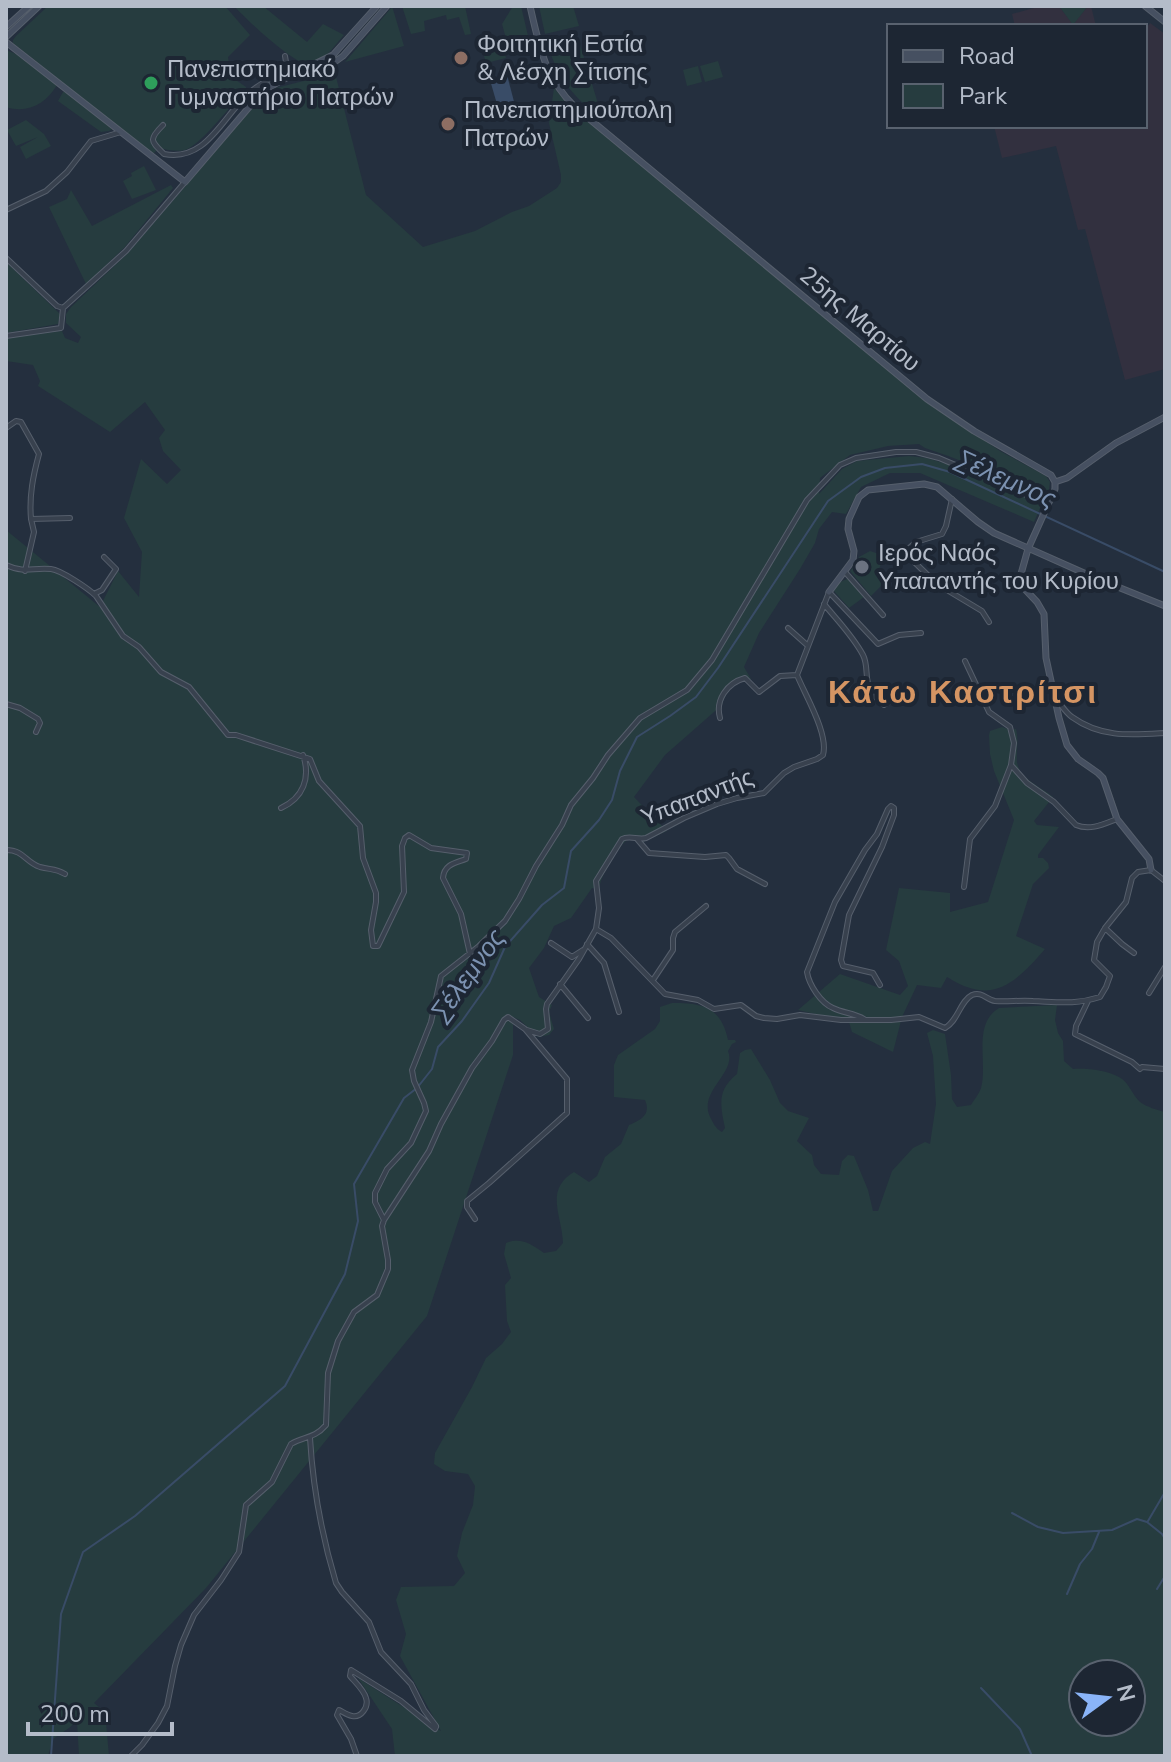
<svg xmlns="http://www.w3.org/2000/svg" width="1171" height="1762" viewBox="0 0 1171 1762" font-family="'Nunito Sans',sans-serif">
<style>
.medical{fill:#32303f}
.green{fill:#263c3f;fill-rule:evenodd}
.water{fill:#394c67}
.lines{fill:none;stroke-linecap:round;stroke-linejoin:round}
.stream{stroke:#394c67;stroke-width:2}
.street-casing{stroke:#565f6c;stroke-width:6}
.secondary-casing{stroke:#565f6c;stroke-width:7}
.street{stroke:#38414e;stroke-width:4}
.secondary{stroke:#465061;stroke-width:5}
.education-dot{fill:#8d6e63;stroke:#1d2633;stroke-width:3}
.leisure-dot{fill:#2e9e5b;stroke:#1d2633;stroke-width:3}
.worship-dot{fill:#6b7280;stroke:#1d2633;stroke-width:3}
.labels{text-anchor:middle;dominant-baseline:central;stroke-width:8;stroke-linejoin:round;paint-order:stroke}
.poi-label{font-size:24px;fill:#b4bcc9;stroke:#1d2633;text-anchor:start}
.street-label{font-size:24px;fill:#b4bcc9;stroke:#1d2633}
.water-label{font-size:26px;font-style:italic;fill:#7c92b1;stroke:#1d2633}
.district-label{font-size:32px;font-weight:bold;letter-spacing:2px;fill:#d59563;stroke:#1d2633}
</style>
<rect width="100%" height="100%" fill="#242f3e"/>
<path class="medical" d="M1041,6H1059L1073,24L1088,6H1091L1096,26H1015L1012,14Z
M1150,23L1165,34V369L1125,380L1085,229L1078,230L1056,146L1002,158L994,126H1145V30Z"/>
<path class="green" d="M48,6H225L250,35L228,57L229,64L238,72L233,78L246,87V88C233,103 201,145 185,150C176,152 168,150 159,148L153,154L13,43V40L16,36Z
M234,6H263L307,42L323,24L344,35C334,46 325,61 310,64C296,67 245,18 234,6Z
M392,6L404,46L345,62L392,7Z
M402,6H465L471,34L465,35L459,17L447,20L446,15L424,21L425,31L411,34Z
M513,6H521L528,36L507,42L502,24Z
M539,6H573L579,26L545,34Z
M1059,6H1088L1073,25Z
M500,36L506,58L486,63L480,42Z
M578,38L603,120V121C574,96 560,83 548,46Z
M6,50L16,54L57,85C46,104 27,114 6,107Z
M718,61L723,77L705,82L700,66Z
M698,66L702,82L687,86L683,70Z
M335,73L366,195L423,247L475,231L512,212L529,206L557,188L561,182V175L549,123L554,88L571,108L858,344L917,395L1000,451L1046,476L1050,482L1049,490L1045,498C1006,478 967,462 925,448L919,444L888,446L850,455L820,478L819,494L842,469L857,461L909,456L927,458L956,467L1043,502L1034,522L920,473H890L861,487L846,514L832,512L819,529L815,543L800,569L759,633L744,667L751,679C736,679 726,691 722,705L665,755L634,797L667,831L643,842L628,839C617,848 600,876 599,890L592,888L571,918L554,926L544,948L529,968L539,997L552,1005L549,1012L554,1029L549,1035L538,1037L520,1020L513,1017V1055L427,1316L206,1588L94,1703L105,1712L109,1756H79L77,1721L69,1728L53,1739L48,1756H6V530L100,607L118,571L139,597L142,552L124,518L141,459L167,484L181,470L163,451L159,438L165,430L145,402L110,432L38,386L40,381L33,365L6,361V338L62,331L65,338L78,343L81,337L66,323V314L71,307L127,254L263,96L276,88Z
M63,92H66L112,129L109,131L101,132L58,101Z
M26,120L44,134L51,146L26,159L20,147L38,137L16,146L7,130Z
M144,166L156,190L132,199L123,181L132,176L131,173Z
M171,185L173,188L124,248L86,284L49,207L67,199L71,190L92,226Z
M6,262L60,314L58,324L6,333Z
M870,551L879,554C884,563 880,567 875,574L883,584L871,596L850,571L856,565L859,557Z
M847,579L851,581L864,597L849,608L833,590L840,582Z
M1002,727L1011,730L1016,729C1019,740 1016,750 1017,762C1019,779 1042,787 1053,797L1034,821L1037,825L1059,827L1038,855V858H1043L1048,863L1049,868L1033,884L1016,936L1045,949C1026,971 1002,999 970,988C962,986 954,981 947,977L941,988L917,985L902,1017L893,1052L852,1032L849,1022L798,1010L840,974L900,995L908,986L899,961L886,950L899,888L950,893V912L988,902L1014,820L994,771L990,754L989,735L990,731Z
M672,1003C703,1003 721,1007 728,1040H735L736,1042L732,1044L728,1051C737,1073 698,1091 710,1117C714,1124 715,1128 722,1132L725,1128C720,1105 717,1090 737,1074L740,1053L745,1050L751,1049L770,1080L780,1103L788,1111L809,1118L797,1141L812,1155L814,1165L821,1174L839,1175L842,1161L848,1155L854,1156L868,1190L873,1211H878L892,1171L913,1148L925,1142L930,1144L936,1104L933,1056L927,1033L933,1030L945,1034L951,1075L952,1099L957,1107L971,1105C974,1100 979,1094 981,1088C988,1063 972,1024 999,1008L1057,1005L1055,1020L1058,1033L1063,1041L1064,1061L1073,1069C1087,1068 1106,1070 1119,1077C1129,1082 1132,1095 1140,1102C1147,1107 1157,1110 1165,1112V1756H395L392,1729L358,1678L441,1731L400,1656L406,1634L396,1600L401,1587L454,1586L465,1573L457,1556L462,1533L473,1505L475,1486L468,1474L445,1471L434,1464L435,1453L472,1387L486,1358L502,1344L511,1332L507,1321L505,1285L511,1278L504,1254L506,1243C521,1237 531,1244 544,1253L556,1251L563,1243C562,1215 544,1190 574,1172L589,1182L597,1176L605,1157L621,1144L629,1125C642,1120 651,1114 645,1100L614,1097V1065L618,1055L655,1029L660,1021V1007ZM1083,1674H1131V1722H1083Z"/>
<path class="water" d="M507,75L517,113L501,118L490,80Z"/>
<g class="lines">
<path class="stream" d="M1012,1513L1038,1527L1063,1533L1112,1530L1137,1519L1147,1522L1162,1534L1165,1539
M1148,1521L1165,1492
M1157,1589L1165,1576
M1067,1594L1080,1564L1092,1549L1099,1532
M981,1688L1020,1729L1032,1756
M51,1756L61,1614L83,1552L135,1516L285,1386L345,1274L358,1221L354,1184L404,1098L417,1088L432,1069L438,1047L462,1021L489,983L505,947L542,905L564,888L571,851L599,820L612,800L620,771L637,737L670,716L696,697L718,668L828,501L861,477L885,468L922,464L950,472L1165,572"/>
<g class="street-casing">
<path id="street" d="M283,74L287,68L285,56
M163,125C148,140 151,141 164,154C205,162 221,120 246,96C257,85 268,79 283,74L284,78
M6,210L46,191L67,172L91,141L121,132
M6,258L57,306L63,308
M6,336L61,328L63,308L126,251L185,182
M6,428L16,421L21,422L39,454C33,476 29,496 31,519
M952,499L946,526L942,534L916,542L908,549L907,555L937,584L982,611L989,622
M6,565C26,574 32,567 51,569C61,570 89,589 96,596L123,636L139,647L161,672L189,687L228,735H236L310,759L319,781L360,826L363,858L376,893V902L371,930L373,946H378L404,892L402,846L405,838L409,835L431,848L467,853L466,859C456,863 444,864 443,878L461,914L470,954
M25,571L34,532L31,519L70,518
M845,572L883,615
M94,594L102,590L116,569L104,557
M824,604C837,620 853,636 863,655C869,666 864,681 871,691C874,697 880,701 884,705L907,691
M788,628L807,645
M965,661L989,712L1010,727L1014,743L1011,765L1027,783L1054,802L1076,825C1090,831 1104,824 1117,819
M1055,698C1061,704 1065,712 1072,717C1101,738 1131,735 1165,733
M6,704L20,708L38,719L40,723L36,732
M720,718C715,700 727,683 745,678L759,692L780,676L797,675
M281,808C303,798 311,778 303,755
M637,839L649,853L705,857L726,855L729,858L737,869L765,884
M6,850C24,850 25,862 40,867C51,870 55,868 65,874
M964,887L970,839L995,806L1011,765
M1105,928L1122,944L1134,953
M596,929L611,938L665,994L698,1000L714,1009L741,1005L756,1016L764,1018L777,1019L800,1015L841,1020H891L919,1017L945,1028C958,1021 960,1001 972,995C982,991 987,1000 995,1001C1007,1002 1020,1000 1033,1001C1058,1002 1075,1005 1100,997L1106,987L1110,976L1094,960L1097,942L1105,928L1126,902L1132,878L1138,872L1151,870L1165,881
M551,943L572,957L583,950
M587,944L604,963L619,1012
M653,980L673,950V938L675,932L706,906
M560,984L588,1018
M1149,993L1165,967
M1088,1001L1076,1026L1075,1034L1132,1062L1140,1069L1142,1067L1165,1069
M864,1019C854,1013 843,1013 833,1008C821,1003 809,985 807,972L835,902L865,850L877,834L888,809L891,806L894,808V815L882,847L849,915L841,960L843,966L873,973L880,985
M527,1030L540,1034L548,1029L546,1009L547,1004L579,959L596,929L599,908L596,881L622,839C629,835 638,840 646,838L684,818L717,804L737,798L764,793L784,773L794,767L817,759L823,755C829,734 805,695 797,675L829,592L878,644L899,635L921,633
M384,1220L375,1202V1193L387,1169L411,1143L426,1111L424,1103L414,1081L412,1070L431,1022L441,976L479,946L505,921L519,899L536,866L562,825L571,805L593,778L608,755L640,718L687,690L712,660L807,500L840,465L856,458L896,452H916L939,458L1031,497L1049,502
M310,1438C313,1490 321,1533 336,1583L342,1592L369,1622L381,1652L411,1684L424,1710L436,1726
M131,1756L142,1745L158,1723L167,1706L175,1666L181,1645L194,1615L221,1580L239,1552L246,1505L272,1482L291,1444C304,1436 314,1439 326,1425L328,1373L338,1341L354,1312L377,1295L388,1269V1260L382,1226L384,1220L429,1151L441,1124L472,1068L492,1041L504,1020L508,1017L525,1029L567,1079V1113L489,1183L467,1201V1207L475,1219
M357,1756L351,1739L337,1715L339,1710C343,1712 347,1715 352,1716C361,1718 369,1707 366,1698C364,1690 355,1682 350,1676L351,1670L401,1701L435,1729L436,1727"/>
</g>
<g class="secondary-casing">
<path id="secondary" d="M530,6C539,46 545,78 575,107L927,399L974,431L1051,475L1055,482V489L1028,549L1019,581L1020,584L1037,602L1044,614L1046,658L1059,718L1067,745L1078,759L1098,773L1103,778L1117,819L1149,859L1151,870
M1145,6L1165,22
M6,27L29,6
M6,37L39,6
M6,42L185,182L262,92L280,81L333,55L377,6
M312,68L336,61L343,56L387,6
M1055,482L1067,478L1116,443L1165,417
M829,592L853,560L854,551L848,529L849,519L859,497L868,490L924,484L937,487L978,522L994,533L1093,577L1165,606"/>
</g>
<use href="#street" class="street"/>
<use href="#secondary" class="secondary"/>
</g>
<g class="education-dot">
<circle cx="461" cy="58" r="8"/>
<circle cx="448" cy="124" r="8"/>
</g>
<circle class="leisure-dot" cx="151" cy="83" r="8"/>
<circle class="worship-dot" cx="862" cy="567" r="8"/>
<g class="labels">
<g class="poi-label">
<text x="477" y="44">Φοιτητική Εστία<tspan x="477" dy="28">&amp; Λέσχη Σίτισης</tspan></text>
<text x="167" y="69">Πανεπιστημιακό<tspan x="167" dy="28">Γυμναστήριο Πατρών</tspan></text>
<text x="464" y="110">Πανεπιστημιούπολη<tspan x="464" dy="28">Πατρών</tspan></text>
<text x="878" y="553">Ιερός Ναός<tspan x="878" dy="28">Υπαπαντής του Κυρίου</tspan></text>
</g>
<g class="street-label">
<text transform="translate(860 319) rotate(40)">25ης Μαρτίου</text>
<text transform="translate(697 797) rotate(-21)">Υπαπαντής</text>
</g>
<g class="water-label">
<text transform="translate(1006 479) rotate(24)">Σέλεμνος</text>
<text transform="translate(468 975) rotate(-54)">Σέλεμνος</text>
</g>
<g class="district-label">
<text x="963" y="692">Κάτω Καστρίτσι</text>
</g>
</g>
<rect width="1171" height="1762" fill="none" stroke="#b4bcc9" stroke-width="16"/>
<rect x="887" y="24" width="260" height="104" fill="#1d2633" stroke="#59626f" stroke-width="2"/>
<rect x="903" y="50" width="40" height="12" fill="#465061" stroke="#59626f" stroke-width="2"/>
<text x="959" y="64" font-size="24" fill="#b4bcc9">Road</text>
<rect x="903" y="84" width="40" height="24" fill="#263c3f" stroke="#59626f" stroke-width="2"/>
<text x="959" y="104" font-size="24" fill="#b4bcc9">Park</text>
<g transform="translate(1107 1698) rotate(75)"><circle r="38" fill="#1d2633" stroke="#59626f" stroke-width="2"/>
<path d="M0-6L14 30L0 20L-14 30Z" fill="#8ab4f8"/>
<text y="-12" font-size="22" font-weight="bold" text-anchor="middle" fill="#b4bcc9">N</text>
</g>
<path d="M28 1722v12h144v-12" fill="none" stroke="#b4bcc9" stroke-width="4"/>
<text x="40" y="1722" font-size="24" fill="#b4bcc9" stroke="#1d2633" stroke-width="6" paint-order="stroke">200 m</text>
</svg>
